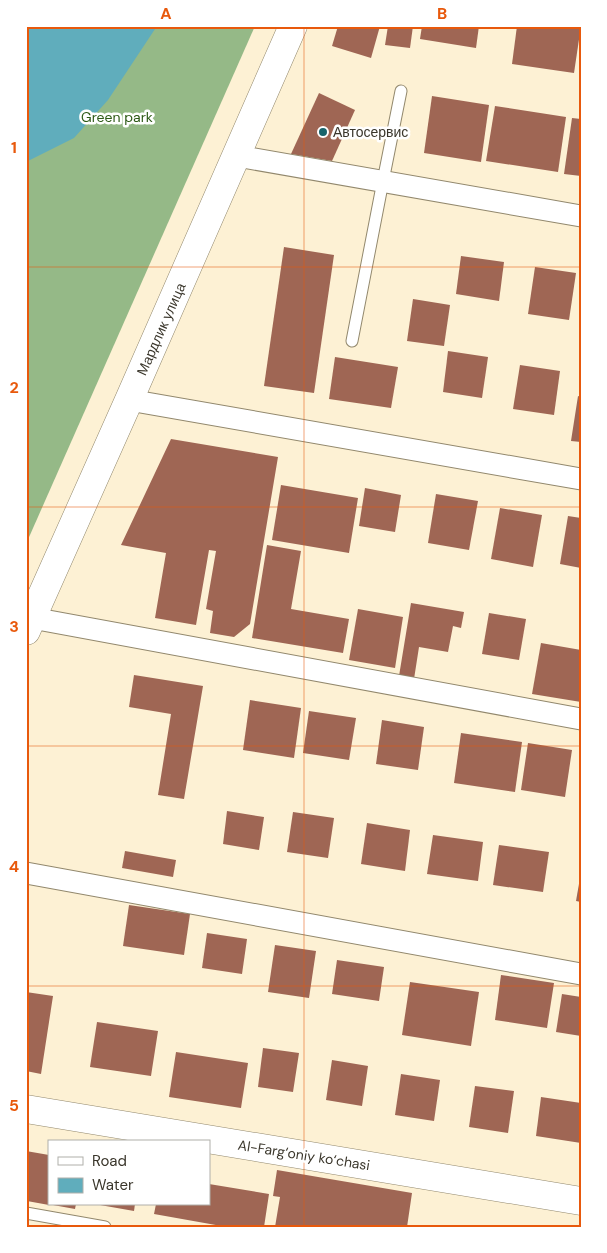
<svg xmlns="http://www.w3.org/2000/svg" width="607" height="1253" viewBox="0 0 607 1253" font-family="'DM Sans',sans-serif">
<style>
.forest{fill:#95b987}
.water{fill:#60adbc}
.building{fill:#9f6654}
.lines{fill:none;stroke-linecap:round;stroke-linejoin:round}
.lane-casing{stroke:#92886d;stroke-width:13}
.street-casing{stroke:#92886d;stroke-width:23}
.secondary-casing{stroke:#92886d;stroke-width:29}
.lane{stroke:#fff;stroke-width:11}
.street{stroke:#fff;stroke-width:21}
.secondary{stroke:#fff;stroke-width:28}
.grid{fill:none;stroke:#e8590c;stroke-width:1;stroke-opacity:0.55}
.poi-dot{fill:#17646c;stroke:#fff;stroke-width:2}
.labels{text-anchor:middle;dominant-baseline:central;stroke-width:5;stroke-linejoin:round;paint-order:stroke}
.park-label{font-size:14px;fill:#2c5915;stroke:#fff}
.poi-label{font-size:14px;fill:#3a362b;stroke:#fff;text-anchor:start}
.street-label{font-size:14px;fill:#3a362b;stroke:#fff}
.neatline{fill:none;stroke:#e8590c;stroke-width:2}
.grid-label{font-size:16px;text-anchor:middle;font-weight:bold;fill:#e8590c}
</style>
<rect width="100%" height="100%" fill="#fdf1d4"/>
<polygon class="forest" points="26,26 255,26 26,544"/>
<polygon class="water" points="26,26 157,26 108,100 74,138 26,162"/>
<g class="building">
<polygon points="338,26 380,26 371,58 332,46"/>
<polygon points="388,26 413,26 410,48 385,45"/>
<polygon points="422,26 479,26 476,48 420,39"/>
<polygon points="517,26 581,26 574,73 512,64"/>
<polygon points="319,93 355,110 332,161 291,154"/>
<polygon points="432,96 489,105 481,162 424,153"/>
<polygon points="495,106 566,117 558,172 486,161"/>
<polygon points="572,118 581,119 581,176 564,174"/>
<polygon points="284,247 334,255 314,393 264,386"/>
<polygon points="461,256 504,262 499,301 456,294"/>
<polygon points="535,267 576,273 569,320 528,314"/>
<polygon points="413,299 450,305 444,346 407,341"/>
<polygon points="448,351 488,357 482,398 443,392"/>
<polygon points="335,357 398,367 391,408 329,399"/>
<polygon points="520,365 560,371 554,415 513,409"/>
<polygon points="578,396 581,397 581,442 571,441"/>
<polygon points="171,439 278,457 250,624 234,637 210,633 213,611 206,609 216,551 209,550 196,625 155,618 166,553 121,545"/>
<polygon points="281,485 358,498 349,553 272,540"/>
<polygon points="365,488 401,495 395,532 359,526"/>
<polygon points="436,494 478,501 469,550 428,543"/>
<polygon points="500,508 542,515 533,567 491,559"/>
<polygon points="568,516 581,518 581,568 560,564"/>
<polygon points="267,545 301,551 291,609 349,619 343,653 252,638"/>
<polygon points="411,603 464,612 461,628 453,626 448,652 419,647 414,679 399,676"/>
<polygon points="358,609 403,617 395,668 349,660"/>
<polygon points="489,613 526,619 519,660 482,654"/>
<polygon points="541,643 581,650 581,702 532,694"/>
<polygon points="134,675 203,686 184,799 158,795 171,714 129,707"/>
<polygon points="250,700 301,708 294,758 243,750"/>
<polygon points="309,711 356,718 349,760 303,753"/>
<polygon points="382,720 424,727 418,770 376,764"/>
<polygon points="461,733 522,742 515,792 454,783"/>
<polygon points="528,743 572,750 565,797 521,790"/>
<polygon points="227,811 264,817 259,850 223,844"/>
<polygon points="293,812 334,818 328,858 287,852"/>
<polygon points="367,823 410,830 405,871 361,864"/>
<polygon points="433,835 483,842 478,881 427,874"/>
<polygon points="499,845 549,852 543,892 493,885"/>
<polygon points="125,851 176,860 173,877 122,868"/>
<polygon points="580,878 581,878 581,902 576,901"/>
<polygon points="129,905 190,914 184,955 123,946"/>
<polygon points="207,933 247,939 242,974 202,968"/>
<polygon points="275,945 316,951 309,998 268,992"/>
<polygon points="337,960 384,967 379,1001 332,994"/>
<polygon points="501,975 554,983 547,1028 495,1020"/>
<polygon points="410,982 479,992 471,1046 402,1035"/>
<polygon points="26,992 53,996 41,1074 26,1071"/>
<polygon points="562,994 581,997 581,1036 556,1032"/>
<polygon points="97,1022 158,1031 151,1076 90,1067"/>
<polygon points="263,1048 299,1053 293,1092 258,1087"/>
<polygon points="176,1052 248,1063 241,1108 169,1097"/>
<polygon points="332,1060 368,1066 362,1106 326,1100"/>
<polygon points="401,1074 440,1080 434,1121 395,1115"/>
<polygon points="475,1086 514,1091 508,1133 469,1127"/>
<polygon points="541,1097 581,1103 581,1143 536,1136"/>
<polygon points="26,1151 49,1155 49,1205 27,1201 28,1193 26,1192"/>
<polygon points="277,1170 412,1193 407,1227 275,1227 280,1197 273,1196"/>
<polygon points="209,1184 269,1194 264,1227 227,1227 154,1214 156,1204 209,1204"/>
<polygon points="53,1204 76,1204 75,1209 53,1205"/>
<polygon points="100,1204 135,1204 134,1211 100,1205"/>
</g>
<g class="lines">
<g class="lane-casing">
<g id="lane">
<polyline points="352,341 383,181 401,91"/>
<polyline points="26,1213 105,1227"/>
</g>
</g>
<g class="street-casing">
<g id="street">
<polyline points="237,156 581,216"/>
<polyline points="129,400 581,479"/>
<polyline points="32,618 581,719"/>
<polyline points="26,873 581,974"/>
</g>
</g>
<g class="secondary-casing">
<g id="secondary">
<polyline points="26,631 129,400 293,26"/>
<polyline points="26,1109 581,1201"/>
</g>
</g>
<use href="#lane" class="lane"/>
<use href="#street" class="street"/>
<use href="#secondary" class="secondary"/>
</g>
<path class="grid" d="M304 26V1227M26 267H581M26 507H581M26 746H581M26 986H581"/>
<circle class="poi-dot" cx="323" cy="132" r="5"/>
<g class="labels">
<g class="park-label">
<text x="117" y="117">Green park</text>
</g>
<g class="poi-label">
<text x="333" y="132">Автосервис</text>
</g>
<g class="street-label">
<text transform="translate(161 329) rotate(-66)">Мардлик улица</text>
<text transform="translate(304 1155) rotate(9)">Al-Farg‘oniy ko‘chasi</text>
</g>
</g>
<rect width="607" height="1253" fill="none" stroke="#ffffff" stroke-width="55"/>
<rect x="48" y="1140" width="162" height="65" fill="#ffffff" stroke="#b0afaa"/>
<rect x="58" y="1157" width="25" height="8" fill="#ffffff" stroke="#b0afaa"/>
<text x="92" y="1166" font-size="15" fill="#3a362b">Road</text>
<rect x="58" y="1178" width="25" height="15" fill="#60adbc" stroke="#b0afaa"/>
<text x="92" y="1190" font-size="15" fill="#3a362b">Water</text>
<rect x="28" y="28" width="552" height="1198" class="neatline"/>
<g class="grid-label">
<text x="166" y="19">A</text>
<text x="442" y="19">B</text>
<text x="14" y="153">1</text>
<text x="14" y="393">2</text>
<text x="14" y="632">3</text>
<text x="14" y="872">4</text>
<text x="14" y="1111">5</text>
</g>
</svg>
